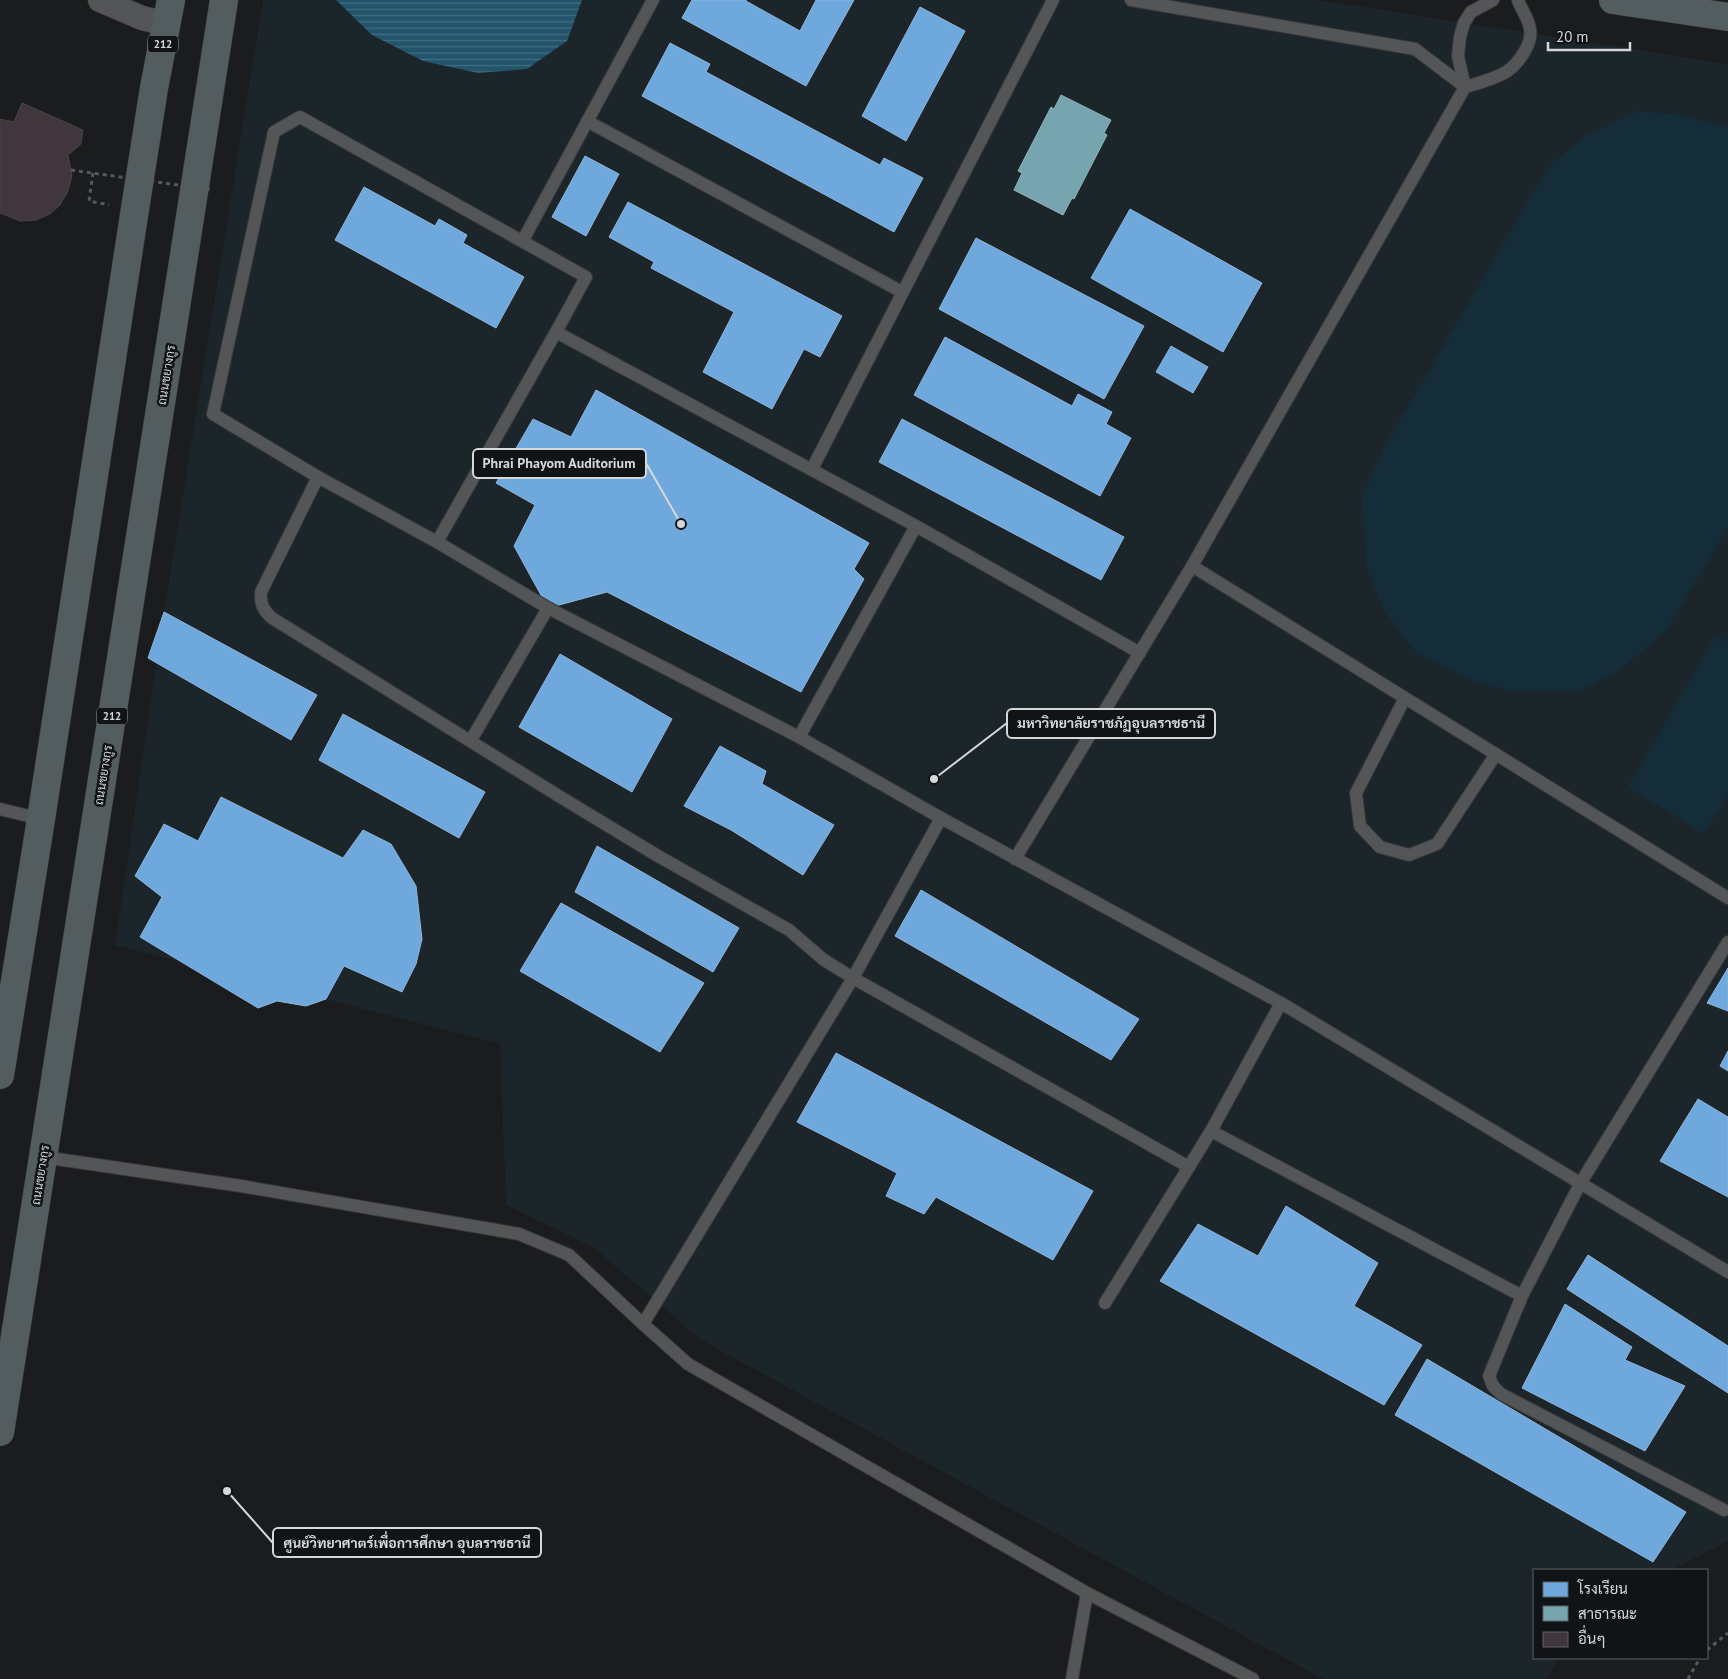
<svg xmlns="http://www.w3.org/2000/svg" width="1728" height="1679" viewBox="0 0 1728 1679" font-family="'PT Sans',Sarabun,sans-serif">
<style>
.built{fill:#1c252a}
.grass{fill:#152d39}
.water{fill:url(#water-rules)}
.schools{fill:#6fa8dc;stroke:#8eb6db}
.public{fill:#76a5af;stroke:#92b4bc}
.building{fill:#42363d;stroke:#444546}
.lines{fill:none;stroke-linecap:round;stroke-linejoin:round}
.lane-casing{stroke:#37383a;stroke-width:14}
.street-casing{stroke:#37383a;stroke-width:25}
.primary-casing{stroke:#37383a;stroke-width:29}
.path{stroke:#57595a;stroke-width:3;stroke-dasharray:4 4;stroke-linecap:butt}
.lane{stroke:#545556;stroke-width:12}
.street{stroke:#545556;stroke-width:24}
.primary{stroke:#535d60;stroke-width:28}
.path-bridge{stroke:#57595a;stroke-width:3;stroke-dasharray:4 4;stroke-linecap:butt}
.labels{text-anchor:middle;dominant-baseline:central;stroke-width:5;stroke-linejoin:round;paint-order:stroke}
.shield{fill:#101416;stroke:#9a9d9e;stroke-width:1}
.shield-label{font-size:11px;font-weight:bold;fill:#d5d8d9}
.street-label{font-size:12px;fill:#d5d8d9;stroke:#101416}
.leader{fill:none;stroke:#d5d8d9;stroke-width:2}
.callout-dot{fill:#d5d8d9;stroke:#101416;stroke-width:2}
.callout{fill:#101416;stroke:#d5d8d9;stroke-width:2}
.callout-label{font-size:14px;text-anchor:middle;font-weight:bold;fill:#d5d8d9}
</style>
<defs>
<pattern id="water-rules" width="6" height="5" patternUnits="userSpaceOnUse" patternTransform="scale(1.25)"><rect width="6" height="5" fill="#22556b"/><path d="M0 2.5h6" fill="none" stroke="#416d80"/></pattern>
</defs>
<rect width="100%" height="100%" fill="#1a1c1e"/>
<polygon class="built" points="263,0 1319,0 1728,64 1728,1541 1672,1570 1534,1570 1534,1658 1559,1658 1547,1679 1323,1679 701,1340 593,1247 506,1205 500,1044 115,945 164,612"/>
<g class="grass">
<polygon points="1636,111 1675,114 1728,127 1728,528 1667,630 1621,669 1580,691 1513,692 1470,680 1416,653 1384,611 1366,566 1362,495 1386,444 1548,167 1585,136"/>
<polygon points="1716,635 1728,641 1728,794 1704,834 1628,787"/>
</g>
<polygon class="water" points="336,0 582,0 567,41 527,69 478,73 423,61 372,35"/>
<g class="schools">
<polygon points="692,0 746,0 746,1 800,31 816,0 854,0 806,86 682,18"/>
<polygon points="920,7 965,31 906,141 862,116"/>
<polygon points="670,43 710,64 706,72 880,165 884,158 923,178 894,232 642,96"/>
<polygon points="585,156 619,174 586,236 552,217"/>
<polygon points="364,187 435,226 439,219 467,235 463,243 524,277 496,328 335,240"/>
<polygon points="628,202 842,316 820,357 804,349 772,409 703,372 734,312 651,268 654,262 609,237"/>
<polygon points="1130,209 1262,283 1223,352 1091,278"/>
<polygon points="976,238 1144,326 1104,399 939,309"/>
<polygon points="945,337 1072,406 1078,394 1112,412 1106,424 1131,438 1100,496 914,395"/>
<polygon points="1171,346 1208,367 1193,393 1156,372"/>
<polygon points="596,390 869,543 854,569 864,579 801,692 607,592 548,608 514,546 535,505 496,483 533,419 571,437"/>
<polygon points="902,419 1124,537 1101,580 879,462"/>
<polygon points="164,612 317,695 291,740 148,658"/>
<polygon points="560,654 672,719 632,792 519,727"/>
<polygon points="343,714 485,792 459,838 319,760"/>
<polygon points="720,746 766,771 762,784 834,825 803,875 731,830 684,806"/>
<polygon points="221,797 343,858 363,830 391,844 416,886 422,939 416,964 402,992 344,966 326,999 306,1006 277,1001 258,1008 140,937 162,897 135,876 164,824 198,841"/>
<polygon points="597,846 739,928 713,972 575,892"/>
<polygon points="921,890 1139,1019 1111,1060 895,936"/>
<polygon points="561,903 704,983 660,1052 520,971"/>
<polygon points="1728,968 1728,1011 1707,1003"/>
<polygon points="1728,1051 1728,1071 1720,1066"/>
<polygon points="836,1053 1093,1191 1053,1260 936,1197 924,1214 886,1196 897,1173 797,1122"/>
<polygon points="1698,1099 1728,1117 1728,1197 1660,1161"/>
<polygon points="1286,1206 1378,1263 1354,1306 1422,1345 1384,1405 1160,1281 1198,1224 1258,1256"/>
<polygon points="1588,1255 1728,1346 1728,1393 1567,1289"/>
<polygon points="1565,1304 1632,1347 1625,1360 1685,1386 1645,1451 1522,1388"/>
<polygon points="1427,1359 1686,1512 1653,1562 1395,1415"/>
</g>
<polygon class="public" points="1061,95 1111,120 1104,133 1107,135 1074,199 1072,198 1063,215 1014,190 1022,173 1018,171 1051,107 1054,109"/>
<polygon class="building" points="22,103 83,130 81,144 68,155 72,176 68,191 60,205 50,214 36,220 20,221 0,213 0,119 14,122"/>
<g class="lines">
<g class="lane-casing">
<g id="lane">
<polyline points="1131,0 1415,49 1465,87"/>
<path d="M1465 87C1479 83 1494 79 1506 72 1518 64 1533 44 1530 29 1529 19 1521 9 1518 0"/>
<polyline points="587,121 902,292"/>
<polyline points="523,240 653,0"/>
<polyline points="812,469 1053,0"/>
<path d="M318 477 261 592C260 604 263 610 272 618L562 798 658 856 789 930 824 960 853 978 1189 1167"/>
<polyline points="437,542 556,332"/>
<polyline points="1192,566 1728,898"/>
<polyline points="1140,653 916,526 556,332 586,277 300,117 274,132 213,414 318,477 437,542 548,608 799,737 941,818 1281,1003 1728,1272"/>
<polyline points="1405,698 1356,793 1360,826 1380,847 1409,855 1437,844 1496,754"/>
<polyline points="799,737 916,526"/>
<polyline points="471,740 548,608"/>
<polyline points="0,809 41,819"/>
<polyline points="1015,859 1192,566 1465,87 1458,56 1460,37 1464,23 1471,12 1493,0"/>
<polyline points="1211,1131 1522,1296 1580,1184 1728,942"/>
<polyline points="43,1157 241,1186 519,1234 569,1255 643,1324 688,1364 1087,1593 1253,1679"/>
<polyline points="1522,1296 1489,1376 1493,1386 1501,1394 1724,1510"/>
<polyline points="1105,1303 1211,1131 1281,1003"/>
<polyline points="643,1324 853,978 941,818"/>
<polyline points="1072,1679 1087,1593"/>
</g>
</g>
<g class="street-casing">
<polyline id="street" points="100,0 142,18 167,24"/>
</g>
<g class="primary-casing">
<g id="primary">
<polyline points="1613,0 1728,17"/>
<polyline points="0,1075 41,819 135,209 154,88 171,0"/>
<polyline points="0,1432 224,0"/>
</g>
</g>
<g class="path">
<polyline points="93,173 89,201 109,205"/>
<polyline points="1707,1650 1728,1633"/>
<polyline points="1688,1679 1700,1658"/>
</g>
<use href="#lane" class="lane"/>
<use href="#street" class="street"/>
<use href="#primary" class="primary"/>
<polyline class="path-bridge" points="71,170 213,190"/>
</g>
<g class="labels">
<g class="shield">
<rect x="148" y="35.5" width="30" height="17" rx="4"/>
<rect x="97" y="707.5" width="30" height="17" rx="4"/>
</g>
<g class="shield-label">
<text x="163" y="44">212</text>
<text x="112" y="716">212</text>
</g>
<g class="street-label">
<text transform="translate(166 375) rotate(-81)">ถนนชยางกูร</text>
<text transform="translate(103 775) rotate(-81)">ถนนชยางกูร</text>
<text transform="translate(40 1175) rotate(-81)">ถนนชยางกูร</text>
</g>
</g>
<path class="leader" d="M681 524L646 463M934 779L1007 723M227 1491L273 1543"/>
<g class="callout-dot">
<circle cx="681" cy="524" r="5"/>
<circle cx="934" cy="779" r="5"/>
<circle cx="227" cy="1491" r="5"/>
</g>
<g class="callout">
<rect x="473" y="449" width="173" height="29" rx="5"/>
<rect x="1007" y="709" width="208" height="29" rx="5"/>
<rect x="273" y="1528" width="268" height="29" rx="5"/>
</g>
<g class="callout-label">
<text x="559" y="468">Phrai Phayom Auditorium</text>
<text x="1111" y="728">มหาวิทยาลัยราชภัฏอุบลราชธานี</text>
<text x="407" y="1548">ศูนย์วิทยาศาตร์เพื่อการศึกษา อุบลราชธานี</text>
</g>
<rect x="1533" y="1569" width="175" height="90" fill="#101416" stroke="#5f6264"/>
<rect x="1543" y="1582" width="25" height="15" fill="#6fa8dc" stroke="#5f6264"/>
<text x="1578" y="1594" font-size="15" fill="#d5d8d9">โรงเรียน</text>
<rect x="1543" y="1606" width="25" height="15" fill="#76a5af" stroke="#5f6264"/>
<text x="1578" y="1619" font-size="15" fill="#d5d8d9">สาธารณะ</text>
<rect x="1543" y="1632" width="25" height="15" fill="#42363d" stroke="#5f6264"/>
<text x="1578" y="1644" font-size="15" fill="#d5d8d9">อื่นๆ</text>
<path d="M1548 42v8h82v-8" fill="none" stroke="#d5d8d9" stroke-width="2.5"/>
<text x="1556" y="42" font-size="15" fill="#d5d8d9" stroke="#101416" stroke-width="4" paint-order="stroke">20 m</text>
</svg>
